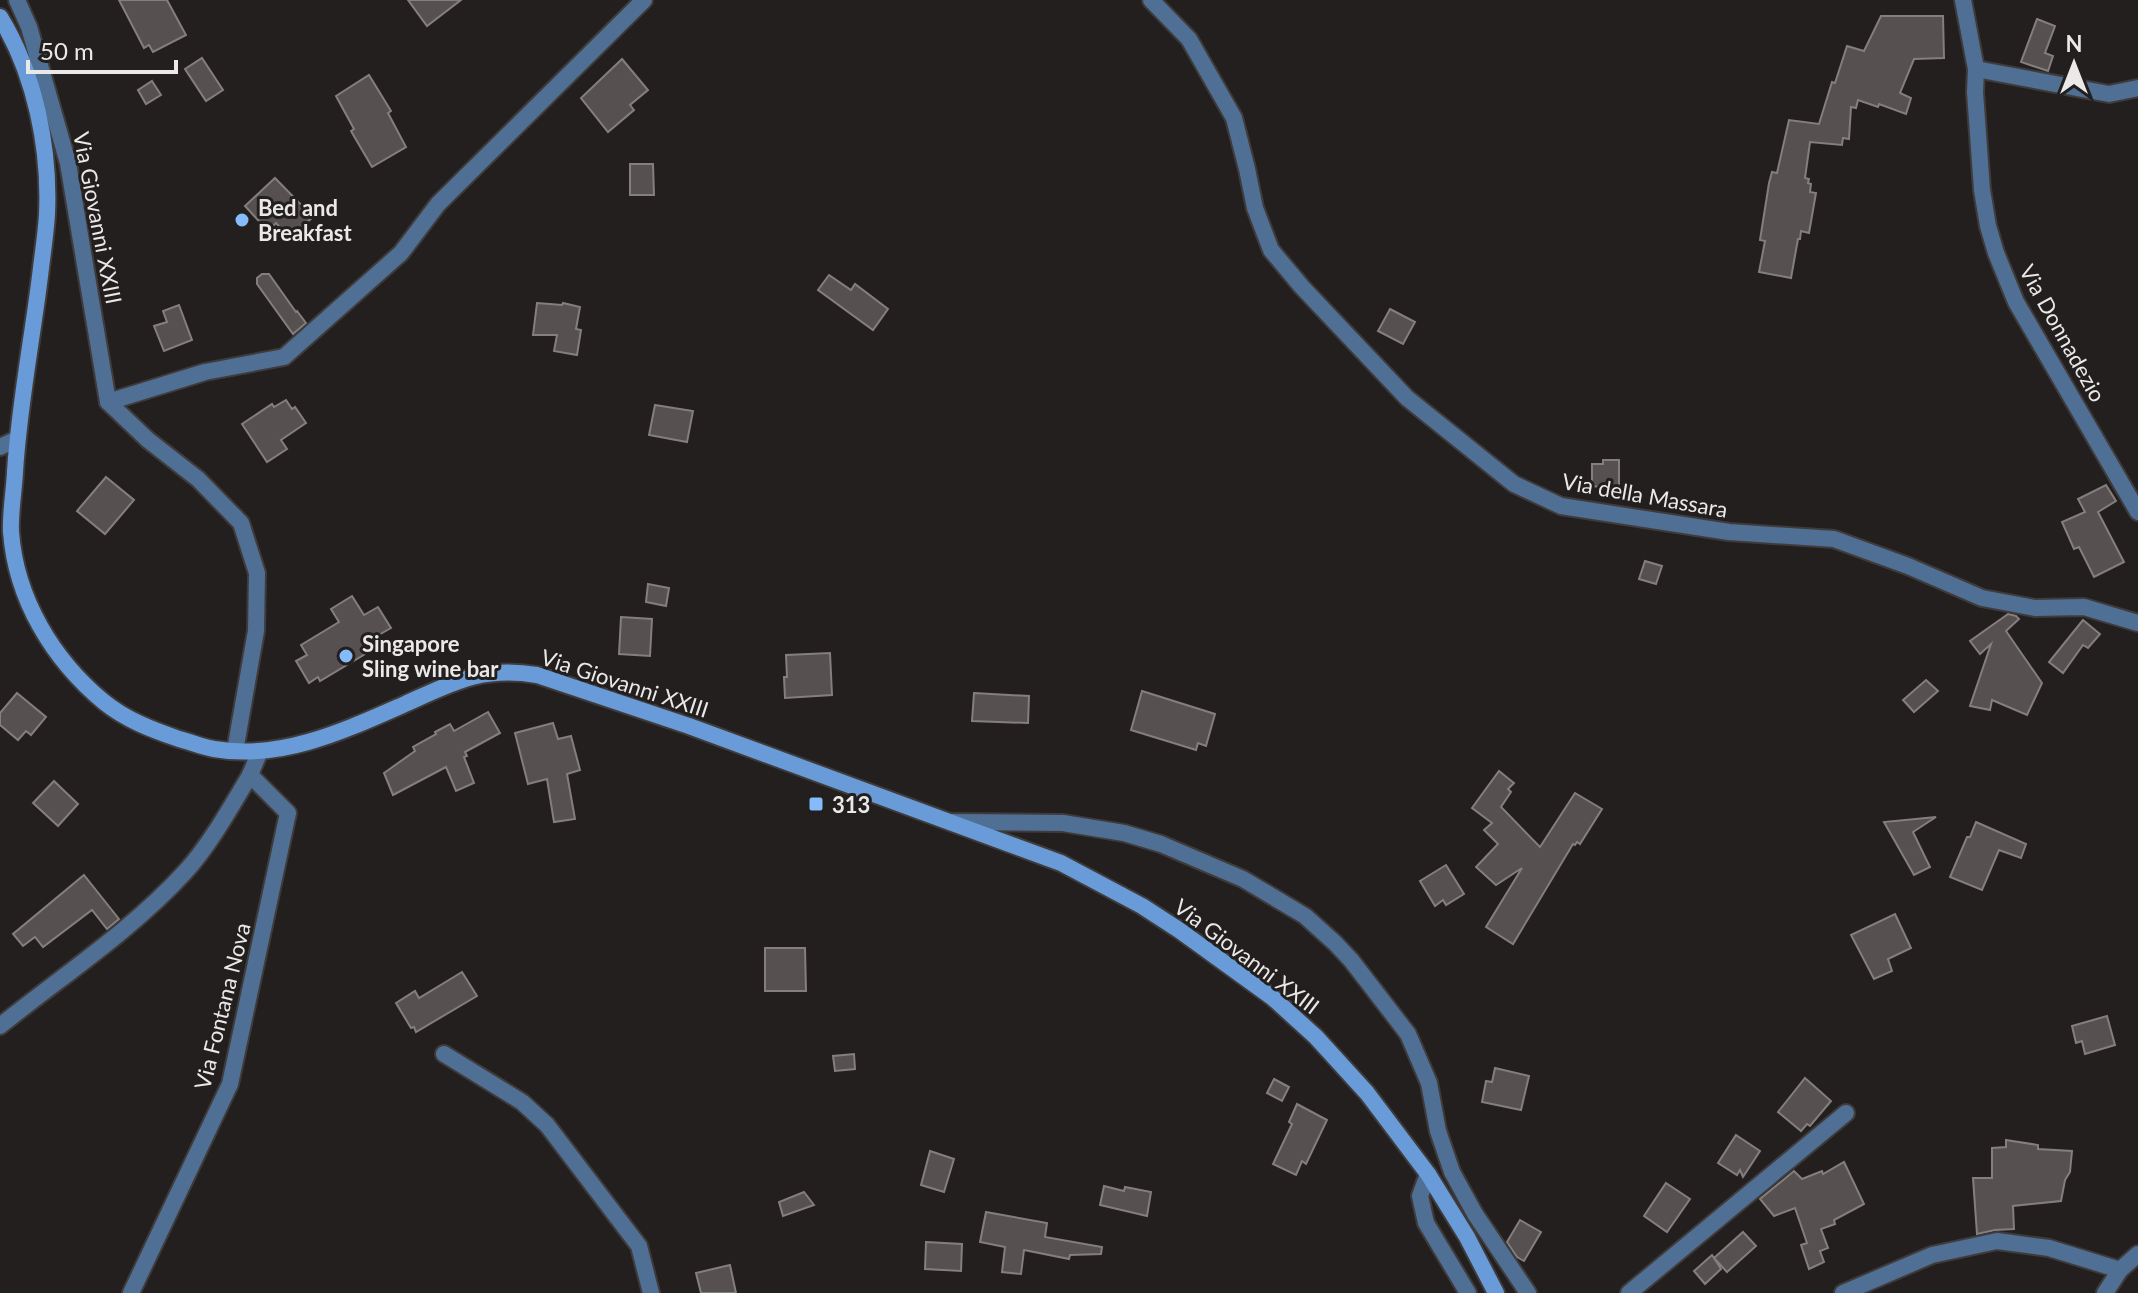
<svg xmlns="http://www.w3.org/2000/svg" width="2138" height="1293" viewBox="0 0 2138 1293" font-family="Lato,sans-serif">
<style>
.building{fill:#565150;stroke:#847e7e;stroke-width:2}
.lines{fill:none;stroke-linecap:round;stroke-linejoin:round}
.minor-casing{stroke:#3f3b3b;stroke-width:20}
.secondary-casing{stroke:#3f3b3b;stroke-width:20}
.minor{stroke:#4f6f94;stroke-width:16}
.secondary{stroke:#689bd8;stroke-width:16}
.poi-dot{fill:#85bbfb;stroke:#231f1f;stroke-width:3}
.labels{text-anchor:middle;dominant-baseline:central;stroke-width:6;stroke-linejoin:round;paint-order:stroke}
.poi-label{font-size:22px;font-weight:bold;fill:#ebe8e8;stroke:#231f1f;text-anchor:start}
.street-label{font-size:22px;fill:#ebe8e8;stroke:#231f1f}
</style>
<rect width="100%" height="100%" fill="#231f1f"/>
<g class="building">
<polygon points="119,0 167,0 186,35 153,52 149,45 144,48"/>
<polygon points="408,0 461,0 427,26"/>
<polygon points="1881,16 1943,16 1944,58 1914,59 1900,93 1911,98 1906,114 1879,104 1878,107 1858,100 1856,108 1851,107 1849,139 1843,138 1842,145 1810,142 1805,178 1809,179 1808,183 1811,184 1810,192 1816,193 1809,233 1801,231 1800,239 1798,239 1791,278 1759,272 1765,241 1760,240 1769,183 1772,172 1777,173 1789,120 1819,124 1832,82 1835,83 1847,46 1864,51"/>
<polygon points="2037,19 2055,26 2045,53 2053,56 2048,71 2021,62"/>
<polygon points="202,58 223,90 206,101 185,69"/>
<polygon points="622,59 648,90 630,105 634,110 608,132 581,98"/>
<polygon points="369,75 391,111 388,113 406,147 372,167 351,131 354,129 336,96"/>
<polygon points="152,81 161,95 146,104 138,90"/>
<polygon points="630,164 653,164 654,195 630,195"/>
<polygon points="275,178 313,217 304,225 307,228 292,241 276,223 268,231 245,206"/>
<polygon points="262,274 269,274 296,312 297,311 306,323 293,334 257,284 257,278"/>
<polygon points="829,275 851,290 855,284 888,309 873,330 818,290"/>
<polygon points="537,303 562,305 563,303 580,307 576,329 581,330 577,355 554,351 557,335 533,335"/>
<polygon points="179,305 192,340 164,351 154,326 167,322 163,311"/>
<polygon points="1390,309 1415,322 1403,344 1378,331"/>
<polygon points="286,400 292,409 295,407 306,423 281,440 287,449 267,462 242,424 272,404 274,407"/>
<polygon points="655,405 693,411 687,442 649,435"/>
<polygon points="1603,460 1619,460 1619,489 1592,486 1592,464 1603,464"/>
<polygon points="106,477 134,500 105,534 77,511"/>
<polygon points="2106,485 2116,501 2098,512 2124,562 2094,577 2079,547 2074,549 2062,522 2085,512 2078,499"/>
<polygon points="1645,561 1662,566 1656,584 1639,579"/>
<polygon points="648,584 669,588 666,606 646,602"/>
<polygon points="352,596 364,615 378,607 391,628 377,636 382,644 320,681 318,677 309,683 296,661 307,655 301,645 339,622 331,609"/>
<polygon points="2008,614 2016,616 2019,619 2006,631 2042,683 2027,715 1992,700 1990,710 1970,706 1991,644 1980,654 1970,641"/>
<polygon points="621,617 652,619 650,656 619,654"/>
<polygon points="2083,620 2100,634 2088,648 2083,645 2063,673 2049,662"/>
<polygon points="830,653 832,695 785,698 784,677 787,677 786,655"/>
<polygon points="1926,680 1938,691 1914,712 1903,700"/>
<polygon points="1142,691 1215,714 1206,746 1198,743 1196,750 1131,730"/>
<polygon points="17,693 46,717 31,735 26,731 18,740 0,725 0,713"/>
<polygon points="974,693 1029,696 1028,723 972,721"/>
<polygon points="488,712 500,733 465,752 467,756 464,757 474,783 456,791 446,767 393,795 384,773 415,751 413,747 436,734 435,732 450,724 454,731"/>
<polygon points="553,723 558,739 571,736 580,770 567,774 575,819 554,822 547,779 528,784 515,733"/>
<polygon points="1499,771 1514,783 1508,789 1511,792 1501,807 1540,847 1575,793 1602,809 1580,844 1577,842 1575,845 1573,844 1513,944 1486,927 1522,868 1496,885 1476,867 1498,844 1484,830 1492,823 1472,808"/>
<polygon points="54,781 78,804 58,826 33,803"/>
<polygon points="1936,817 1913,832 1930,867 1914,875 1884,822"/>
<polygon points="1976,822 2026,844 2021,858 1999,850 1982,890 1950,877 1967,837 1970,837"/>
<polygon points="1446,865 1464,894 1446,905 1443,900 1435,906 1420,881"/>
<polygon points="84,875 119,919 107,929 92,910 43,947 35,937 23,946 13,934"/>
<polygon points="1895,914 1911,948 1888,959 1892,971 1874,979 1851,935"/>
<polygon points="765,948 805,948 806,991 765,991"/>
<polygon points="462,972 477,996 416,1032 414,1027 411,1028 396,1003 415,991 419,998"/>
<polygon points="2107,1016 2115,1045 2085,1054 2082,1041 2076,1043 2072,1026"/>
<polygon points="854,1054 855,1069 835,1071 833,1056"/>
<polygon points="1495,1068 1529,1076 1521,1110 1482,1102 1486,1081 1492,1082"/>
<polygon points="1805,1078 1831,1101 1810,1126 1807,1124 1801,1131 1778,1112"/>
<polygon points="1274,1079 1289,1087 1282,1101 1267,1093"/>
<polygon points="1297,1104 1327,1120 1306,1164 1302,1161 1296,1175 1273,1164 1292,1124 1289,1122"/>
<polygon points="1736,1135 1760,1151 1743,1177 1740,1170 1737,1175 1718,1163"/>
<polygon points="2006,1140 2038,1145 2038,1149 2072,1151 2070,1172 2065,1180 2061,1201 2013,1206 2014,1229 1995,1230 1977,1234 1973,1178 1992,1178 1992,1148 2006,1147"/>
<polygon points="930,1151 954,1159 944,1192 921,1185"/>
<polygon points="1844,1162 1864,1204 1834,1220 1835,1224 1821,1229 1828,1248 1820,1251 1824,1262 1809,1269 1801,1245 1807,1243 1795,1208 1774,1216 1760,1199 1794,1171 1802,1179 1822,1171 1823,1174"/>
<polygon points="1666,1183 1690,1199 1667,1232 1644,1216"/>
<polygon points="1104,1186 1124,1191 1125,1187 1151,1192 1147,1216 1100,1205"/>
<polygon points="804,1192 814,1205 783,1216 779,1202"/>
<polygon points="986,1212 1047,1223 1045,1237 1102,1247 1101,1254 1070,1255 1069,1259 1024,1250 1021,1274 1002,1272 1005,1247 980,1242"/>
<polygon points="1520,1220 1541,1232 1524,1261 1517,1257 1507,1242"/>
<polygon points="1743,1232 1756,1246 1727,1272 1714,1258 1721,1269 1705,1284 1694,1271 1712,1255 1714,1258"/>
<polygon points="926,1242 962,1244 961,1271 925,1269"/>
<polygon points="730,1265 736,1293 701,1293 696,1273"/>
</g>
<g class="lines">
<g class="minor-casing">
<g id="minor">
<polyline points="17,0 29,27 68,163 108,402 148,440 198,479 241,523 257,573 256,631 235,751"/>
<polyline points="1151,0 1189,39 1234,118 1247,169 1255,208 1271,250 1302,287 1407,398 1514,484 1561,506 1729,532 1834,539 1908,566 1982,598 2035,608 2084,607 2138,623"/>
<polyline points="1963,0 1976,69 1975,92 1982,190 1988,226 1996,253 2016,302 2138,512"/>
<polyline points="1976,69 2109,94 2138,88"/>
<polyline points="108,402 205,372 284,357 401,253 438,204 644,0"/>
<polyline points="0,447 17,439"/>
<polyline points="952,822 1063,823 1124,833 1161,844 1243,879 1305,916 1335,943 1351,960 1408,1034 1429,1083 1438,1131 1452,1172 1475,1214 1528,1293"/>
<path d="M0 1026C62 976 131 931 185 872 209 846 231 807 250 775"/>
<polyline points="444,1054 522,1102 547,1125 639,1246 651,1293"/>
<polyline points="1428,1174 1420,1196 1426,1223 1468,1293"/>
<polyline points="131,1293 230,1084 288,813 250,775 260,751"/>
<polyline points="1629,1293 1846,1113"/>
<polyline points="1843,1293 1932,1255 1997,1241 2049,1248 2120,1270"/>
<polyline points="2105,1293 2120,1270 2138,1254"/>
</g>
</g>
<g class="secondary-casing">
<path id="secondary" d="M0 17C35 74 50 148 47 214 46 232 43 251 41 268 33 336 19 404 15 472 14 492 10 513 11 532 16 599 53 660 104 702 126 720 153 730 179 739 191 742 202 747 214 749 280 761 346 730 405 704 454 682 482 666 537 675L689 726 1061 863 1142 906 1179 930 1273 998 1316 1037 1367 1093 1428 1174 1467 1237 1496 1293"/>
</g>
<use href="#minor" class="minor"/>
<use href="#secondary" class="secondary"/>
</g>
<g class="poi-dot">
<circle cx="242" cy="220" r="8"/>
<circle cx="346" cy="656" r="8"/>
<rect x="808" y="796" width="16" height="16" rx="4"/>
</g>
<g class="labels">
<g class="poi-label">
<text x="258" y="207">Bed and<tspan x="258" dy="25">Breakfast</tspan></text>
<text x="362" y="643">Singapore<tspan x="362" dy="25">Sling wine bar</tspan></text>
<text x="832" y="804">313</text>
</g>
<g class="street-label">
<text transform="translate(98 218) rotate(79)">Via Giovanni XXIII</text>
<text transform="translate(2063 333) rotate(61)">Via Donnadezio</text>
<text transform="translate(1645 495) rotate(10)">Via della Massara</text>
<text transform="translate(625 683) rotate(18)">Via Giovanni XXIII</text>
<text transform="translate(1247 956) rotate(37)">Via Giovanni XXIII</text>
<text transform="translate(222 1006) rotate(-76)">Via Fontana Nova</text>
</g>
</g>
<g transform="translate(2074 64)" stroke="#231f1f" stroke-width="6" paint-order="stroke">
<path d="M0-6L14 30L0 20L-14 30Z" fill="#ebe8e8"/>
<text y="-12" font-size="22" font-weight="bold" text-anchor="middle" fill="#ebe8e8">N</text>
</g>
<path d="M28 60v12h148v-12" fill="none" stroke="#ebe8e8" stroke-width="4"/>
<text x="40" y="60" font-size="24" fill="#ebe8e8" stroke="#231f1f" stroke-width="6" paint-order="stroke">50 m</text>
</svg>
